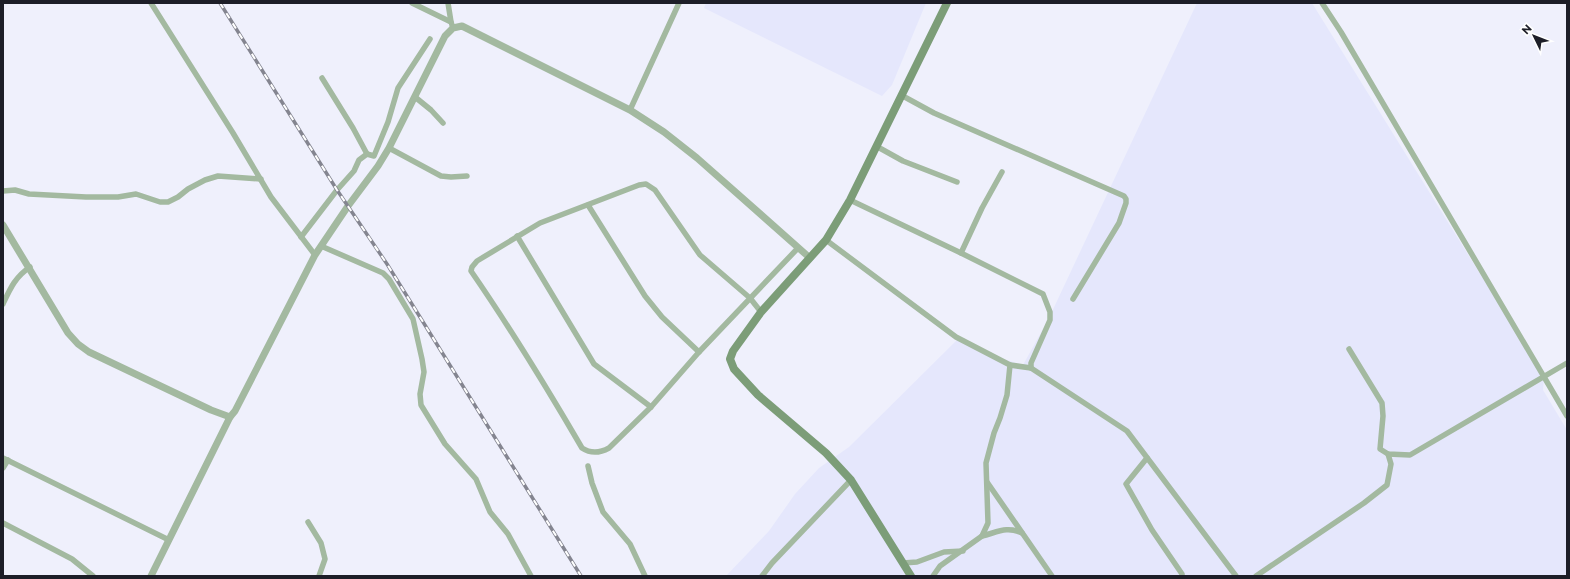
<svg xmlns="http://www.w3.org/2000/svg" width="1570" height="579" viewBox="0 0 1570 579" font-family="Montserrat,sans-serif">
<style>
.built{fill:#e5e7fc}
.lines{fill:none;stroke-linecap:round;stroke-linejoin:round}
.minor{stroke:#a3b9a0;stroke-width:5.5}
.tertiary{stroke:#a3b9a0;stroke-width:7}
.secondary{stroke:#7c9d78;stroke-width:8}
.rail-casing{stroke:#848590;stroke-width:3.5}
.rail{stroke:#fff;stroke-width:2;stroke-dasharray:6;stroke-linecap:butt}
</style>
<rect width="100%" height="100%" fill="#eff0fc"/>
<g class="built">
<polygon points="706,3 926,3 892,85 882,96 704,8"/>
<polygon points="1197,3 1312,3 1544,377 1543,390 1567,430 1567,576 726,576 769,531 795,494 819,468 849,447 960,337 991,355 1023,365 1049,318"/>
</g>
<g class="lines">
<g class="minor">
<polyline points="151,3 233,133 271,197 315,255"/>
<polyline points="412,3 451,22 453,28"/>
<polyline points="448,3 451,22"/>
<polyline points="1322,3 1341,32 1567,416"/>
<polyline points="322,78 353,128 367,154"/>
<polyline points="901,95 934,113 1124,196 1126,199 1126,203 1119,223 1073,299"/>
<polyline points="415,97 431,110 443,123"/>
<polyline points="630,110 679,3"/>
<polyline points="876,146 903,161 957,182"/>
<polyline points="389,148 441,176 451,177 467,176"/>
<polyline points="3,191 15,190 29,194 86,197 118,197 136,194 160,202 168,202 178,197 188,189 205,180 218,176 261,179"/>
<polyline points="850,200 961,253 1043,294 1050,312 1050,320 1031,363 1031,368"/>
<polyline points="588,205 645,296 662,317 699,352"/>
<polyline points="517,236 594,364 651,407"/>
<polyline points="301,237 337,190 354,171 359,160 367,154 374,156 388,122 398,88 430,39"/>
<polyline points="826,240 956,337 1010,365 1007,395 1000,418 994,433 986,463 988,523 982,536 940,566 933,576"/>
<polyline points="321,246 383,273 389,279 413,319 422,359 424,372 420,394 421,405 445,444 476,479 490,512 508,534 531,576"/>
<polyline points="961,253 982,208 1002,172"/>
<path d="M3 304C10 289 15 277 30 267"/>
<path d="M761 312 750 298 700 255 655 190 646 184 639 185 540 223 477 261 472 267 471 271C511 329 547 388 582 448 591 454 600 453 609 448L651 407 699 352 798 248"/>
<polyline points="1349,349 1382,403 1383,416 1380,449 1388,454 1410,455 1567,363"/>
<polyline points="1010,365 1031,368 1127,431 1236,576"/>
<polyline points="3,458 169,540"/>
<polyline points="1147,458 1126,484 1152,530 1182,574"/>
<polyline points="588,466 592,483 603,512 630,544 645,576"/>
<polyline points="3,468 8,460"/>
<polyline points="987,482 1052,576"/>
<polyline points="308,522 321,543 325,559 319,576"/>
<polyline points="3,523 72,559 93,576"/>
<path d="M982 536C998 532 1007 526 1022 533"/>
<polyline points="903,563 917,562 944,552 963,551"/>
<polyline points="762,576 772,563 851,480"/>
<polyline points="1256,576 1364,503 1387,485 1391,464 1388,454"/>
</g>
<g class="tertiary">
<polyline points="3,225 68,333 78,344 89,352 211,410 230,417 235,411 315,255 348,206 378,166 389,148 445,36 453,28 462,26 630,110 664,132 697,158 810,258"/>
<polyline points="151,576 230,417"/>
</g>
<polyline class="secondary" points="911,576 851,480 826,453 758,395 734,369 730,359 733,351 761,312 826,240 850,200 947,3"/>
<g class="rail-casing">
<polyline id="rail" points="220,3 337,190 387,264 581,576"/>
</g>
<use href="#rail" class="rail"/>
</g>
<rect width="1570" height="579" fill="none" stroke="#1d1e28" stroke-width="8"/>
<g transform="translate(1534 36) rotate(313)" stroke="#ffffff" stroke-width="3" paint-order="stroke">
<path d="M0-3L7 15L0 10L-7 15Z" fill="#1d1e28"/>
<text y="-6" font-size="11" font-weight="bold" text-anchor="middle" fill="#1d1e28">N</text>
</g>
</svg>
